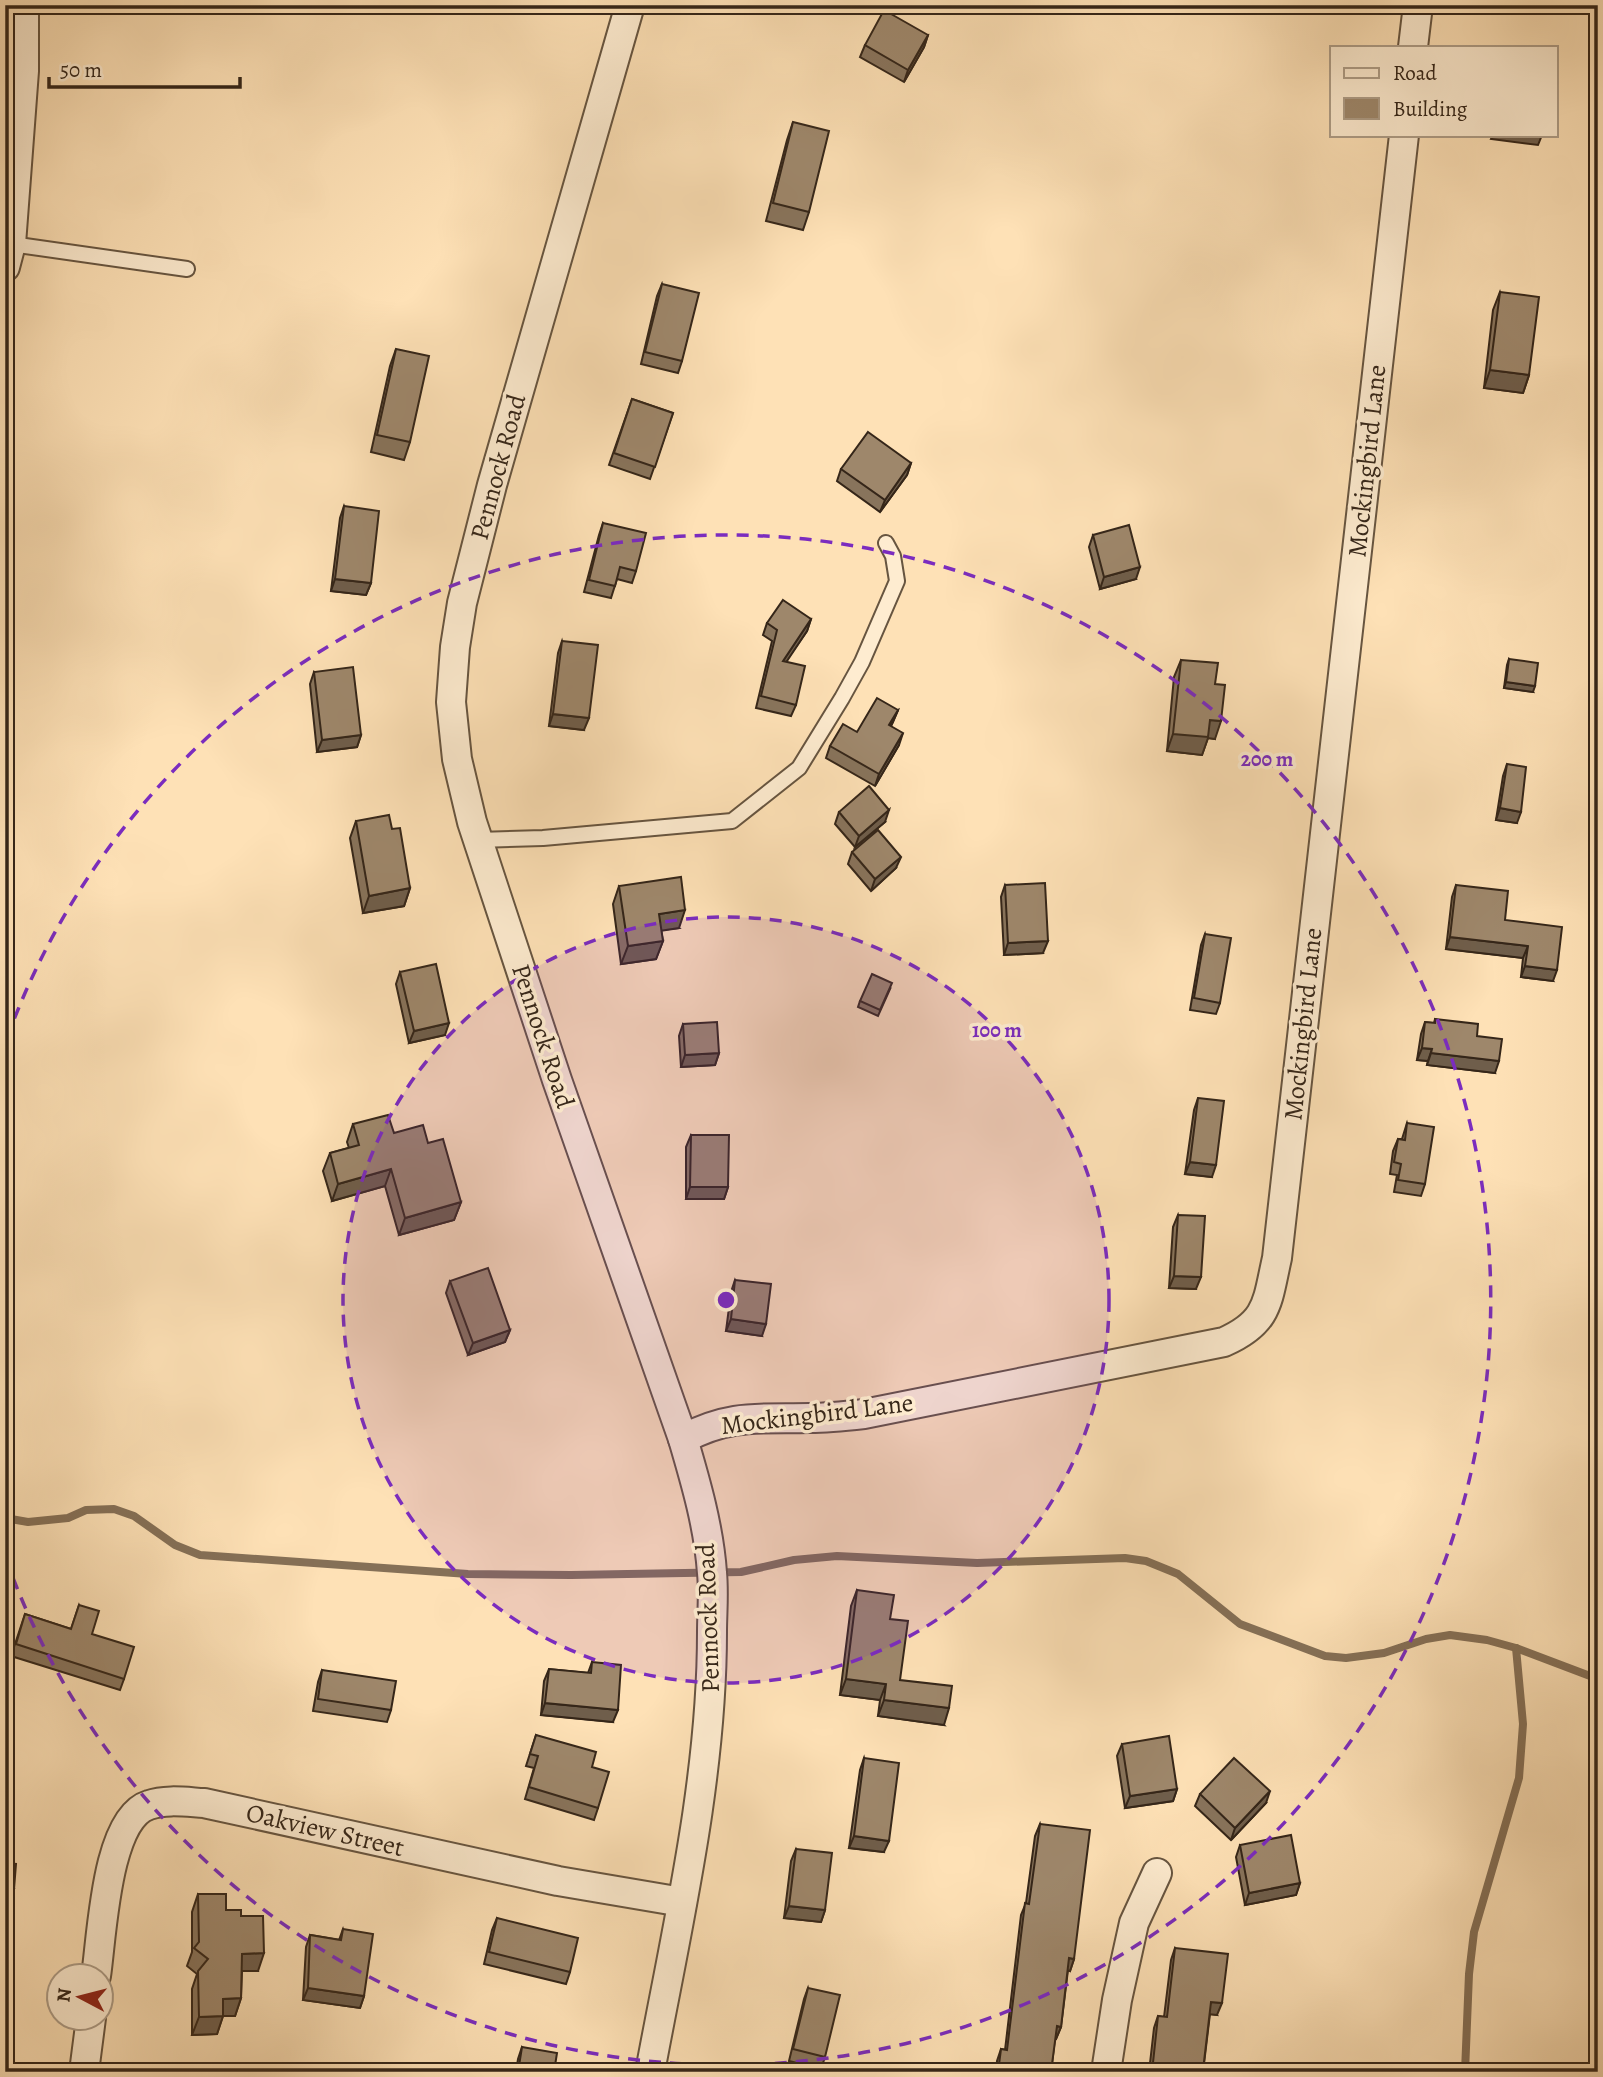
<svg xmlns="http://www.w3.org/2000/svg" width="1603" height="2077" viewBox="0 0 1603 2077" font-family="Alegreya,serif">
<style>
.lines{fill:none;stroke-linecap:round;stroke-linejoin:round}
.stream{stroke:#857057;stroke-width:8}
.service-casing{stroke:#675540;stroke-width:18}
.minor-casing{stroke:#675540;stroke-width:32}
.service{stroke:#feecd0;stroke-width:14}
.minor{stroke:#feecd0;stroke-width:28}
.wall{fill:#88745c;stroke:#352619;stroke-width:2}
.shaded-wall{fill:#6f5e4b;stroke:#352619;stroke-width:2}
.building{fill:#9e876b;stroke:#352619;stroke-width:2}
.ring{fill:none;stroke:#7b2cbf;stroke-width:3.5;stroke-dasharray:12 9}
.labels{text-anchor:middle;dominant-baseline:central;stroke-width:7;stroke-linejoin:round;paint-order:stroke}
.street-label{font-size:26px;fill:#352619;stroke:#feecd0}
.centre{fill:#7b2cbf;stroke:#feecd0;stroke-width:3.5}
.ring-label{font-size:21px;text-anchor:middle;font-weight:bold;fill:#7b2cbf;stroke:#feecd0;stroke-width:7;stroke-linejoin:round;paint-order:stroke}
</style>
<rect width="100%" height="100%" fill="#fee1b6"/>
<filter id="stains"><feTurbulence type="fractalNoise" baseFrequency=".00286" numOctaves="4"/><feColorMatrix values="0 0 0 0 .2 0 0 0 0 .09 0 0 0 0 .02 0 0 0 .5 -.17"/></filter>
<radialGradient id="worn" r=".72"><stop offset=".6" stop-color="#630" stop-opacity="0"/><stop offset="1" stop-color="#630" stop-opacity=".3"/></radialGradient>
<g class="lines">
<g class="stream">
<polyline points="5,1518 28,1522 68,1518 86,1510 114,1509 134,1516 175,1545 200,1555 468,1574 571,1575 741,1572 794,1560 837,1556 977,1563 1125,1558 1146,1561 1178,1574 1240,1624 1325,1656 1346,1658 1384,1653 1426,1639 1450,1635 1487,1640 1516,1648 1598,1679"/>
<polyline points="1465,2072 1469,1974 1474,1932 1519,1778 1523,1724 1516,1648"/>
</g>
<g class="service-casing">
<g id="service">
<polyline points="11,244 187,269"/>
<polyline points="478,840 543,838 732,821 799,768 842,698 862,662 897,581 893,556 886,543"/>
</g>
</g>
<g class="minor-casing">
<g id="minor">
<path d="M630 5 492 485 462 603 455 647 451 702 457 759 472 822 557 1080 683 1439C696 1483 709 1528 712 1573 714 1593 712 1613 712 1632 712 1781 677 1926 650 2072"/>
<polyline points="1413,47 1418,5"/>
<polyline points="5,267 11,244 24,71 24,5"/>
<path d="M683 1439C730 1414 759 1419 810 1418 828 1418 846 1416 864 1414L1224 1342C1269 1322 1267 1302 1277 1258L1404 135"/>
<path d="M96 1976C102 1936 106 1818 149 1805 166 1799 186 1802 204 1803L558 1881 682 1902"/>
<polyline points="84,2072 91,2018"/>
<polyline points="1106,2072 1117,2000 1134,1923 1157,1873"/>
</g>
</g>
<use href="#service" class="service"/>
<use href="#minor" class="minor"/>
</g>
<g class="wall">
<polygon points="928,35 924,47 904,82 860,57 865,45"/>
<polygon points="793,122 809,212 803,230 766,221 787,140"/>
<polygon points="662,284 682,361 678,373 641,364 657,296"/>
<polygon points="1500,292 1529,375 1523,393 1484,388 1493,310"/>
<polygon points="396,349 410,442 404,460 371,452 390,366"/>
<polygon points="632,399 673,413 650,479 609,465"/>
<polygon points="911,463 907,475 880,512 837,481 841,469"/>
<polygon points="344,506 371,583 366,595 331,591 340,518"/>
<polygon points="603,523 636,571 632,583 617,579 611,598 584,592 599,535"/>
<polygon points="1093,535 1136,579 1100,589 1089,547"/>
<polygon points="811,619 807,631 786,661 796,705 791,716 756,708 772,641 763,635 767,623"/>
<polygon points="562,641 584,730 549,726 558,653"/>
<polygon points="1509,659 1533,692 1504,688 1507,665"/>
<polygon points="1181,660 1215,684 1215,739 1208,738 1202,755 1167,751 1174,677"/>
<polygon points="314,672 361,735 357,747 317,752 310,684"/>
<polygon points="898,710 891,726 899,745 875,786 826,758 830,746"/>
<polygon points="1507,764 1517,823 1496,820 1503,776"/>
<polygon points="839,812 885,822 855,847 835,824"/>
<polygon points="356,821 392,829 410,888 404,906 363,913 350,838"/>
<polygon points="852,852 896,868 871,891 848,864"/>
<polygon points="1005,885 1043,953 1004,955 1001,897"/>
<polygon points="1456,885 1505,920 1553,981 1521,977 1523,958 1446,949 1452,897"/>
<polygon points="619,886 679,928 661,930 663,941 656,959 621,964 613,904"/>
<polygon points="1205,934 1220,1003 1216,1014 1190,1010 1201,945"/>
<polygon points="400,972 445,1035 409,1043 396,984"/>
<polygon points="890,989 878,1016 858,1007 860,1001"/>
<polygon points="1435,1019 1477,1036 1495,1073 1427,1065 1428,1061 1417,1060 1421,1034 1425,1022 1434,1023"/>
<polygon points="683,1024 719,1053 715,1065 681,1067 679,1036"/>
<polygon points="1198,1098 1212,1177 1185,1174 1194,1110"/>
<polygon points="1407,1123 1425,1184 1421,1196 1394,1192 1397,1175 1390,1174 1393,1151 1398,1139 1402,1139"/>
<polygon points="353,1124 394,1133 428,1143 461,1202 454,1220 399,1235 385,1186 332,1201 323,1171 330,1153 349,1148 347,1142"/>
<polygon points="691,1135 728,1187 724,1199 686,1199 686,1147"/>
<polygon points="1178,1215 1196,1289 1169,1288 1173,1227"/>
<polygon points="735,1280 762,1336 726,1331 731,1292"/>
<polygon points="450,1281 510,1330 505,1342 468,1355 446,1293"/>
<polygon points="857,1590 890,1619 900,1680 944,1725 878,1716 880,1700 840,1695 851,1606"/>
<polygon points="79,1605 92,1634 124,1679 120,1690 11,1656 25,1614 71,1629"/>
<polygon points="592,1662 613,1722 541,1715 544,1681 549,1669 588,1673"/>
<polygon points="322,1670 391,1710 387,1722 313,1711 318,1682"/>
<polygon points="536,1735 592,1767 598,1808 594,1820 525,1799 534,1768 526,1766"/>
<polygon points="1122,1744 1177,1789 1173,1801 1125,1808 1117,1756"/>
<polygon points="864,1758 884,1852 849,1848 860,1770"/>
<polygon points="1200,1794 1266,1803 1231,1840 1195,1806"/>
<polygon points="1040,1824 1074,1959 1070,1971 1068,1970 1061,2027 1056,2039 1055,2039 1051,2072 996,2072 997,2061 1001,2049 1005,2050 1021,1915 1026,1903 1035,1836"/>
<polygon points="1240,1845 1300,1883 1296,1895 1245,1905 1236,1857"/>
<polygon points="796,1849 825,1910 821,1922 784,1918 791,1861"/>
<polygon points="198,1894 226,1910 241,1916 258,1971 242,1971 241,1998 235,2016 223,2016 217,2034 192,2035 192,1989 197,1974 187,1966 192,1952 192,1912"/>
<polygon points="497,1918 570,1972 566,1984 484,1964 492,1930"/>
<polygon points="343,1929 364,1996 360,2008 303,2000 306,1947 310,1935 339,1940"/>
<polygon points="1175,1948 1217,2015 1210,2014 1203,2072 1149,2072 1154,2028 1158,2016 1164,2017 1171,1960"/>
<polygon points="808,1988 825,2057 821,2069 789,2061 804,1999"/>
<polygon points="522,2047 554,2072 516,2072 518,2059"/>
</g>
<g class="shaded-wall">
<polygon points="928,35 924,47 904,82 908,70"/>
<polygon points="1493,135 1542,135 1538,145 1491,139"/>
<polygon points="1490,370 1529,375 1523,393 1484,388"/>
<polygon points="911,463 907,475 880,512 885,500"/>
<polygon points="1140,567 1136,579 1100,589 1104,577"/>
<polygon points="335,579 371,583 366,595 331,591"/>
<polygon points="811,619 807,631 779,673 783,661"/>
<polygon points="1506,682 1535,686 1533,692 1504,688"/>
<polygon points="898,710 893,722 885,737 889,725"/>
<polygon points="553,714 589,718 584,730 549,726"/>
<polygon points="1210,720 1221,721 1215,739 1208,738 1202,755 1167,751 1173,734"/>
<polygon points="903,733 899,745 875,786 879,774"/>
<polygon points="361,735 357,747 317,752 322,740"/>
<polygon points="1500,808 1521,812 1517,823 1496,820"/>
<polygon points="889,810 885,822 855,847 859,836"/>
<polygon points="901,857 896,868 871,891 875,879"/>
<polygon points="410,888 404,906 363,913 369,896"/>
<polygon points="685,910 679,928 653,932 659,914"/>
<polygon points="1450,937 1528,946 1523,958 1446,949"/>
<polygon points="663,941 656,959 621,964 628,946"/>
<polygon points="1048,941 1043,953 1004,955 1008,943"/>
<polygon points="1525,966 1557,970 1553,981 1521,977"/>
<polygon points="449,1023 445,1035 409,1043 414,1031"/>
<polygon points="1422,1048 1432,1049 1428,1061 1417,1060"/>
<polygon points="719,1053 715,1065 681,1067 685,1055"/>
<polygon points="1431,1053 1499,1061 1495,1073 1427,1065"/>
<polygon points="1190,1162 1216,1165 1212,1177 1185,1174"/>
<polygon points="391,1169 385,1186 332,1201 338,1184"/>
<polygon points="690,1187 728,1187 724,1199 686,1199"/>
<polygon points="461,1202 454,1220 399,1235 405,1218"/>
<polygon points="1174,1276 1201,1277 1196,1289 1169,1288"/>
<polygon points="731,1319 766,1324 762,1336 726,1331"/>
<polygon points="510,1330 505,1342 468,1355 473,1343"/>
<polygon points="846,1679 886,1684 880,1700 840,1695"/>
<polygon points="884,1700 949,1708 944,1725 878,1716"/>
<polygon points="545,1703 618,1710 613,1722 541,1715"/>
<polygon points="1177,1789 1173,1801 1125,1808 1130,1796"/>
<polygon points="1270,1791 1266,1803 1231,1840 1235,1828"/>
<polygon points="854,1836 889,1841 884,1852 849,1848"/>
<polygon points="1300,1883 1296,1895 1245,1905 1249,1893"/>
<polygon points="5,1889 14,1889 8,1907 5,1907"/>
<polygon points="789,1906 825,1910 821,1922 784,1918"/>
<polygon points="264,1953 258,1971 236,1971 242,1954"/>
<polygon points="1069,1958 1074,1959 1070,1971 1065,1970"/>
<polygon points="308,1988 364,1996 360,2008 303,2000"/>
<polygon points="241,1998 235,2016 216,2016 223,1999"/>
<polygon points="1211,2002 1222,2003 1217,2015 1207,2014"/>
<polygon points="223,2016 217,2034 192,2035 199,2017"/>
<polygon points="1057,2026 1061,2027 1056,2039 1053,2038"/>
</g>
<g class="building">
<polygon points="884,10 928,35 908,70 865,45"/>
<polygon points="793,122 829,131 809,212 773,203"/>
<polygon points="662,284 699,293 682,361 645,352"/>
<polygon points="1500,292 1539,297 1529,375 1490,370"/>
<polygon points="396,349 429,356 410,442 377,435"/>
<polygon points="632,399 673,413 655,467 614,453"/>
<polygon points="868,432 911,463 885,500 841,469"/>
<polygon points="344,506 379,511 371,583 335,579"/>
<polygon points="603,523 646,533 636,571 620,567 615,586 589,580"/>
<polygon points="1129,525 1140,567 1104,577 1093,535"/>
<polygon points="783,600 811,619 783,661 805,666 796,705 761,696 777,630 767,623"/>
<polygon points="562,641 598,645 589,718 553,714"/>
<polygon points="1509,659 1538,663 1535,686 1506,682"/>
<polygon points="1181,660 1218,663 1215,684 1225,685 1221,721 1210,720 1208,737 1173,734"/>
<polygon points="353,667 361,735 322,740 314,672"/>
<polygon points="877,698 898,710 889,725 903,733 879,774 830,746 843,724 857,732"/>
<polygon points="1507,764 1526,767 1521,812 1500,808"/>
<polygon points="869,786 889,810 859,836 839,812"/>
<polygon points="389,815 392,829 400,828 410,888 369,896 356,821"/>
<polygon points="878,830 901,857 875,879 852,852"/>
<polygon points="681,877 685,910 659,914 663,941 628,946 619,886"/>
<polygon points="1045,883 1048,941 1008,943 1005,885"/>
<polygon points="1456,885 1508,891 1505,920 1562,927 1557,970 1525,966 1528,946 1450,937"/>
<polygon points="1205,934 1231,938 1220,1003 1194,998"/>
<polygon points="436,964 449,1023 414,1031 400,972"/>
<polygon points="872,974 892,983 880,1010 860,1001"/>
<polygon points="1435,1019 1478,1024 1477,1036 1502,1039 1499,1061 1431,1053 1432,1049 1422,1048 1425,1022 1435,1023"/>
<polygon points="717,1022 719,1053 685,1055 683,1024"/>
<polygon points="1198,1098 1224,1101 1216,1165 1190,1162"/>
<polygon points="388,1115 394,1133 423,1125 428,1143 443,1139 461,1202 405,1218 391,1169 338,1184 330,1153 359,1145 353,1124"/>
<polygon points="1407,1123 1434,1127 1425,1184 1398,1180 1401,1164 1394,1162 1398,1139 1405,1140"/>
<polygon points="691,1135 729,1135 728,1187 690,1187"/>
<polygon points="1178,1215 1205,1216 1201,1277 1174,1276"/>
<polygon points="488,1268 510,1330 473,1343 450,1281"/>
<polygon points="735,1280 771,1284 766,1324 731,1319"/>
<polygon points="857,1590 894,1595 890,1619 908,1621 900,1680 952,1686 949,1708 884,1700 886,1684 846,1679"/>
<polygon points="79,1605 99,1611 92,1634 134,1647 124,1679 16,1644 25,1614 71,1629"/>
<polygon points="592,1662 621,1665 618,1710 545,1703 549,1669 591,1673"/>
<polygon points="322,1670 396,1681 391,1710 318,1699"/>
<polygon points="536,1735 596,1752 592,1767 609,1772 598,1808 529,1787 538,1756 530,1754"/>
<polygon points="1169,1736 1177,1789 1130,1796 1122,1744"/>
<polygon points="864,1758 899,1763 889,1841 854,1836"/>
<polygon points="1234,1758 1270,1791 1235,1828 1200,1794"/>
<polygon points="1040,1824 1090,1830 1074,1959 1069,1958 1061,2027 1057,2026 1051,2072 998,2072 1001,2049 1007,2050 1025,1903 1029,1904"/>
<polygon points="1291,1835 1300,1883 1249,1893 1240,1845"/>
<polygon points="5,1839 7,1839 6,1863 16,1864 14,1889 5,1889"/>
<polygon points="796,1849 832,1853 825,1910 789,1906"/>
<polygon points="198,1894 226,1894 226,1910 241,1910 241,1916 263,1916 264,1953 242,1954 241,1998 223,1999 223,2016 199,2017 198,1971 208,1959 194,1948 199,1942"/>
<polygon points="497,1918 578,1938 570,1972 489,1952"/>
<polygon points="343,1929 373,1934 364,1996 308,1988 310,1935 341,1940"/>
<polygon points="1175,1948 1228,1954 1222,2003 1211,2002 1203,2070 1198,2070 1198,2072 1152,2072 1158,2016 1167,2017"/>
<polygon points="808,1988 840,1995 825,2057 793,2049"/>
<polygon points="522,2047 557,2053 554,2072 518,2072"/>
</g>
<circle cx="726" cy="1300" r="383" fill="#7b2cbf" fill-opacity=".12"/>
<g class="ring">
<circle cx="726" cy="1300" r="383"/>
<path d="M7 1038A765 765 0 1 1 7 1562"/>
</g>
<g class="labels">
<g class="street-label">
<text transform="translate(1367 461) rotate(-84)">Mockingbird Lane</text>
<text transform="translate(498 467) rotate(-75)">Pennock Road</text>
<text transform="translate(1303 1024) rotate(-84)">Mockingbird Lane</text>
<text transform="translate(543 1036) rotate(72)">Pennock Road</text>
<text transform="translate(817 1414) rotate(-7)">Mockingbird Lane</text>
<text transform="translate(708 1618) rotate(-92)">Pennock Road</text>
<text transform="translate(325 1830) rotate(13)">Oakview Street</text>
</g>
</g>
<circle cx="726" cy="1300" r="10" class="centre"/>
<g class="ring-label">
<text x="1267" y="766">200 m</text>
<text x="997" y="1037">100 m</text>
</g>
<rect width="1603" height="2077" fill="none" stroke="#fee1b6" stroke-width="28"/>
<rect x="7" y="7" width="1589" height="2063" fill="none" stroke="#352619" stroke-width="3.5"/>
<rect x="14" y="14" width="1575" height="2049" fill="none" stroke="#352619" stroke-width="2"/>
<rect x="1330" y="46" width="228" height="91" fill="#feecd0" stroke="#ae9d87" stroke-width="2"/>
<rect x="1344" y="68" width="35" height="10" fill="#feecd0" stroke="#ae9d87" stroke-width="2"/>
<text x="1393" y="80" font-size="21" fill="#352619">Road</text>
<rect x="1344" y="98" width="35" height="21" fill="#9e876b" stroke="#ae9d87" stroke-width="2"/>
<text x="1393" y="116" font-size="21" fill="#352619">Building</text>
<g transform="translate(80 1997) rotate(277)"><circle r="33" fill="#feecd0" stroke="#ae9d87" stroke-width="2"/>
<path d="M0-5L12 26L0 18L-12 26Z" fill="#8f2418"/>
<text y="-10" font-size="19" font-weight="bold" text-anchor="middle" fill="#352619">N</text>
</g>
<path d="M49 77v10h191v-10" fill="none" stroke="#352619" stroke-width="3.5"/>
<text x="60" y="77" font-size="21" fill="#352619" stroke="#feecd0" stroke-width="5" paint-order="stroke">50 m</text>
<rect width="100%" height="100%" filter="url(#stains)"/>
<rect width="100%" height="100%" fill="url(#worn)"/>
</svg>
